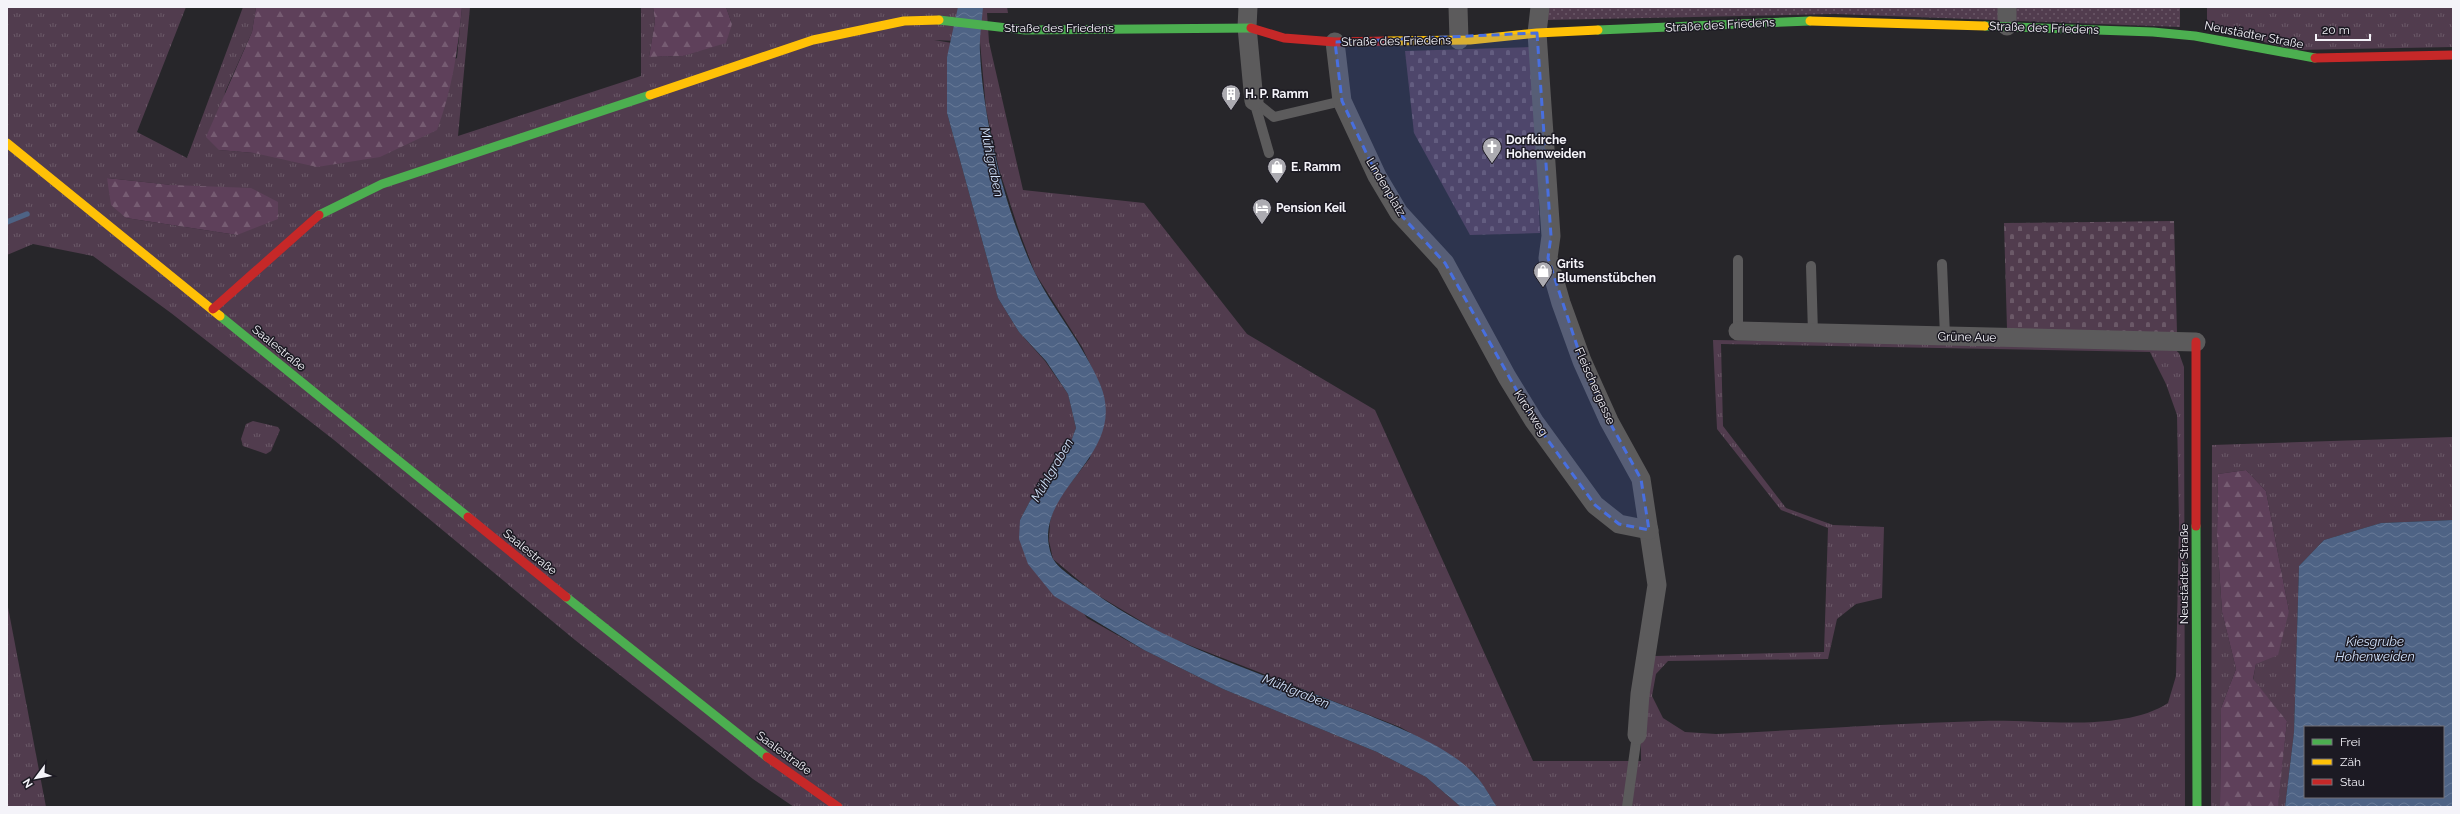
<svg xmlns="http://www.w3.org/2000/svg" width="2460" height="814" viewBox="0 0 2460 814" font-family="Raleway,sans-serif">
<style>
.grass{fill:url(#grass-tufts);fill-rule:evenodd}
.forest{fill:url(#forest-firs)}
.cemetery{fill:url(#cemetery-stones)}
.park{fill:url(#park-dots)}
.water{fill:url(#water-waves);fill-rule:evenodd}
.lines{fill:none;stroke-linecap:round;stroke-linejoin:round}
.stream{stroke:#4e6385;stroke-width:5.5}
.lane{stroke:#5c5b5c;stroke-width:10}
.street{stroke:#5c5b5c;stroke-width:19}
.fast{stroke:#4caf50;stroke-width:9}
.slow{stroke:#ffc107;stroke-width:9}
.jam{stroke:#c62828;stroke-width:9}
.marked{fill:#486fdf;fill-opacity:0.2;stroke:#486fdf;stroke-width:3;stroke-dasharray:8 5;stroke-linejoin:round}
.labels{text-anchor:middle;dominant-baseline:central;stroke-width:3;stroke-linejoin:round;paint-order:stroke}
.street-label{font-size:12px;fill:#f4f3f9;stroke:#1c1a23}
.poi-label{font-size:12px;font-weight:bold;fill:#f4f3f9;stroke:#1c1a23;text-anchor:start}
.water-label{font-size:13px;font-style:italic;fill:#d1e1fa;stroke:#1c1a23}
</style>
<defs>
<pattern id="grass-tufts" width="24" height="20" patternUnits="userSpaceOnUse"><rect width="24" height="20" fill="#513c4e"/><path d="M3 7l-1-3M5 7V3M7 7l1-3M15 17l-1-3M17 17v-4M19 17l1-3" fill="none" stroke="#6b5968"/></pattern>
<pattern id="forest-firs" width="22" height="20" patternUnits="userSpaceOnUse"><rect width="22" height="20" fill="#5e405a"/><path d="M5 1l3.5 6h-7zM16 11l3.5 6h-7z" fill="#765c72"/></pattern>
<pattern id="cemetery-stones" width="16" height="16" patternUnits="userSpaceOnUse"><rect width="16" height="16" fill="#513c4e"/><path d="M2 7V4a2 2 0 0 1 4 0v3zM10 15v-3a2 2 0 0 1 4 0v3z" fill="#6b5968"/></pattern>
<pattern id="park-dots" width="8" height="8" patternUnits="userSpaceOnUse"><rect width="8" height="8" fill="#513c4e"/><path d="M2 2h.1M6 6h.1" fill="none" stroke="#6b5968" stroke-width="1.8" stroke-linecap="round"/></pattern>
<pattern id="water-waves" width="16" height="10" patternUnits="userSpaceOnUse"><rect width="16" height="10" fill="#4e6385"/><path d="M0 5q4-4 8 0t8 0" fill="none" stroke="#687a97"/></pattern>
</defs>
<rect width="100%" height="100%" fill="#27262a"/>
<g class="grass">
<path d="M7 7H186L137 132 187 158 243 7H256L252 32 225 92 219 150 254 153 457 58 462 7H470L458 136 641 76V7H653L655 21 649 57 683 56 732 24 726 7H1007L1008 13H987L989 42 1023 190 1144 203 1247 334 1375 410 1533 761H1641L1640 694 1655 656 1824 652 1828 528 1781 510 1717 429 1713 340 2172 347 2179 353 2184 367 2185 807H1497L1475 774 1451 756 1400 727 1166 636 1094 593 1053 559 1049 541 1050 522 1056 502 1090 458 1101 387 1082 347 1035 273 1018 228 999 169 986 109 980 42 934 40 952 43 947 57V113L998 298 1019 332 1045 361 1068 394 1076 428 1067 452 1047 483 1030 501 1020 520 1087 618 1144 650 1223 689 1377 752 1426 777 1461 807H794L753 779 575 640 334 440 171 313 93 256 33 244 7 255ZM107 178 172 185 237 235 126 218ZM1721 344 2150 352 2166 384 2177 415 2179 524 2176 676 2168 703C2122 733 2037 719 1983 721 1894 723 1805 730 1716 734L1685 732 1663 718 1652 696 1656 674 1668 661 1828 659 1837 619 1856 604 1882 598 1884 527 1833 525 1786 508 1723 426Z"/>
<polygon points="2207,7 2453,7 2453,47 2296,50 2215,30 2207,21"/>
<polygon points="253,421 278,427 280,430 271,451 266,454 243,446 241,439 246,424"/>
<polygon points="2453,437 2453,520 2381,523 2324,540 2299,566 2294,732 2285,807 2278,807 2278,804 2287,721 2253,680 2256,664 2289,611 2266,491 2246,470 2218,474 2217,537 2222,612 2236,669 2221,708 2220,807 2211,807 2212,445"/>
<polygon points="7,602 46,807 7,807"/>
</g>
<g class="forest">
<path d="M256 7H462C458 50 452 90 437 130L380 157 317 167 254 153 219 150 206 137 252 32Z"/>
<polygon points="653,7 726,7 732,24 726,43 683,56 649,57 655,21"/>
<polygon points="107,178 172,185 251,188 278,202 278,219 237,235 126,218 111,205"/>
<polygon points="2246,470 2266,491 2289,611 2278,655 2256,664 2253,679 2287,721 2278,807 2220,807 2221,708 2236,669 2222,612 2217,537 2218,474"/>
</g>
<g class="cemetery">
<polygon points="1533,47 1540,233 1470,235 1414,133 1405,51"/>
<polygon points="2174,221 2177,333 2007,329 2004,223"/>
</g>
<polygon class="park" points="1548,7 2180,7 2180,27 1835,14 1547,20"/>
<g class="water">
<path d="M958 7H983C982 22 979 37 980 52 983 121 1005 210 1035 273 1054 311 1083 344 1100 384 1131 458 1027 490 1052 557 1057 568 1075 579 1085 586 1166 647 1266 674 1358 711 1393 725 1451 747 1475 775 1484 784 1490 797 1497 807H1461L1426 777 1377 752 1223 689 1144 650 1054 596 1028 564 1019 539 1020 520 1030 501 1047 483 1067 452 1076 428 1068 394 1046 361 1019 332 998 298 947 113V57Z"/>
<path d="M2453 520V807H2285L2294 732 2299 566 2324 540 2381 523ZM2305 727H2443V797H2305Z"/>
</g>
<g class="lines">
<polyline class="stream" points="7,222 27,214"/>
<g class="lane">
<polyline points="1254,101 1274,117 1342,101"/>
<polyline points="1254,101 1269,153"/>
<polyline points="1942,264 1945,336"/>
<polyline points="1811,266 1813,333"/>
<polyline points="1738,331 1738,260"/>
<polyline points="1627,807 1637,735"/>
</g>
<g class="street">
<polyline points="1248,7 1247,27 1254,101"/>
<polyline points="1458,7 1459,40"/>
<polyline points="1540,7 1537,33 1551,236 1548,258 1561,303 1582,361 1609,421 1641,479 1657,585 1640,694 1637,735"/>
<polyline points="2007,7 2007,26"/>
<polyline points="1335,42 1342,101 1377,176 1399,213 1445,263 1507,377 1534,421 1595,505 1619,524 1649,530"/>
<polyline points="1738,331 2196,342"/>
</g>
<g class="fast">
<polyline points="939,20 1025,30 1251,28"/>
<polyline points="1985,26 2153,32 2195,36 2315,58"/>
<polyline points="1598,30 1810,21"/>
<polyline points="319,215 382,184 650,95"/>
<polyline points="220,316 468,517"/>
<polyline points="2196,526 2197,807"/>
<polyline points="566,597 767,757"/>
</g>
<g class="slow">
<polyline points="1810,21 1985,26"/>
<polyline points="1386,41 1470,40 1537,33 1598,30"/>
<polyline points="650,95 813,40 904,21 939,20"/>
<polyline points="7,143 220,316"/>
</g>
<g class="jam">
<polyline points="1251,28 1284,38 1335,42 1386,41"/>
<polyline points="2315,58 2453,55"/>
<polyline points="213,309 319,215"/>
<polyline points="2196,342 2196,526"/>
<polyline points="468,517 566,597"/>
<polyline points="767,757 838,807"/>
</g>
</g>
<path class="marked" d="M1537 33 1551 236 1548 258 1582 361 1609 421 1641 479 1649 530 1619 524 1595 505 1534 421 1445 263 1399 213 1377 176 1342 101 1335 42Z"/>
<defs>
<g id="building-pin" transform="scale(1)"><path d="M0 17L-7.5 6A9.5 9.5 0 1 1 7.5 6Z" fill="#acabb1" stroke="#1c1a23"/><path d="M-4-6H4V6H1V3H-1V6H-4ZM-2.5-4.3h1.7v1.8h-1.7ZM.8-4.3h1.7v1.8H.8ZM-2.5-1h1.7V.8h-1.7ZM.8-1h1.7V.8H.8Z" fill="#fff"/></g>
<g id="church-pin" transform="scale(1)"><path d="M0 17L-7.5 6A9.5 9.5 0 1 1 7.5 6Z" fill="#acabb1" stroke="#1c1a23"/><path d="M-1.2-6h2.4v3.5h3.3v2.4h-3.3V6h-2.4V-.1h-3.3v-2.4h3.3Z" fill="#fff"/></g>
<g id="shop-pin" transform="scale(1)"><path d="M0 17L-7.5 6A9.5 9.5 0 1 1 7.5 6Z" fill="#acabb1" stroke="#1c1a23"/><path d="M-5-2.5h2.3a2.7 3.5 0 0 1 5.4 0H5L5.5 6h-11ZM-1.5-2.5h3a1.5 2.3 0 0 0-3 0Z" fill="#fff"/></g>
<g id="hotel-pin" transform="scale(1)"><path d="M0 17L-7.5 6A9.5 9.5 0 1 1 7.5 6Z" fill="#acabb1" stroke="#1c1a23"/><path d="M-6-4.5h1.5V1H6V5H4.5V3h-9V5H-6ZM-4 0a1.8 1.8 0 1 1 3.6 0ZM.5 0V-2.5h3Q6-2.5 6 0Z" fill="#fff"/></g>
</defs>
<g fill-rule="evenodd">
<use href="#building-pin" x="1231" y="94"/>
<use href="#church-pin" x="1492" y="147"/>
<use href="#shop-pin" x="1277" y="167"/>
<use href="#hotel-pin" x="1262" y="208"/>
<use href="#shop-pin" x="1543" y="271"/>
</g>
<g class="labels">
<g class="street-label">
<text transform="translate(1720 25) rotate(-3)">Straße des Friedens</text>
<text x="1059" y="28">Straße des Friedens</text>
<text transform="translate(2044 28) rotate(2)">Straße des Friedens</text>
<text transform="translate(2254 35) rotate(11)">Neustädter Straße</text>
<text transform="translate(1396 41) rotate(-1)">Straße des Friedens</text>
<text transform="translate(1386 187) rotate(59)">Lindenplatz</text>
<text transform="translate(1967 337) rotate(1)">Grüne Aue</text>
<text transform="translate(279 348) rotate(39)">Saalestraße</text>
<text transform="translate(1595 386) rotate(66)">Fleischergasse</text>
<text transform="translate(1531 413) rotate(57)">Kirchweg</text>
<text transform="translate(530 552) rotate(39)">Saalestraße</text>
<text transform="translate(2184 574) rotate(-90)">Neustädter Straße</text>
<text transform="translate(784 753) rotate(36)">Saalestraße</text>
</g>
<g class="poi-label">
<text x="1245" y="94">H. P. Ramm</text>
<text x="1506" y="140">Dorfkirche<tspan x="1506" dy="14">Hohenweiden</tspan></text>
<text x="1291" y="167">E. Ramm</text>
<text x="1276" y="208">Pension Keil</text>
<text x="1557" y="264">Grits<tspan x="1557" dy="14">Blumenstübchen</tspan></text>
</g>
<g class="water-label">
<text transform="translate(992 162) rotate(78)">Mühlgraben</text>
<text transform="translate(1052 470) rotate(-60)">Mühlgraben</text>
<text x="2375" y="641">Kiesgrube<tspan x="2375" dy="15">Hohenweiden</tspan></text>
<text transform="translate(1296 691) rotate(22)">Mühlgraben</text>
</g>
</g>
<rect width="2460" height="814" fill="none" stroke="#f4f3f9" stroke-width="16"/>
<rect x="2304" y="726" width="140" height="72" fill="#1c1a23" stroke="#727179"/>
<rect x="2312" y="739" width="20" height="6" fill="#4caf50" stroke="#727179"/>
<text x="2340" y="746" font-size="12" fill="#f4f3f9">Frei</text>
<rect x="2312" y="759" width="20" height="6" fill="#ffc107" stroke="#727179"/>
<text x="2340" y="766" font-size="12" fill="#f4f3f9">Zäh</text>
<rect x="2312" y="779" width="20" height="6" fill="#c62828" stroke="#727179"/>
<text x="2340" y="786" font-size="12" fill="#f4f3f9">Stau</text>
<g transform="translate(36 778) rotate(238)" stroke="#1c1a23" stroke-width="3" paint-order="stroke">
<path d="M0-3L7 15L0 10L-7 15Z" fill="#f4f3f9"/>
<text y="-6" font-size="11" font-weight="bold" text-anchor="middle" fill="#f4f3f9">N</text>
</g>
<path d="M2316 34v6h54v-6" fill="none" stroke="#f4f3f9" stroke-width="2"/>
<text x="2322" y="34" font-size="12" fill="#f4f3f9" stroke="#1c1a23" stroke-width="3" paint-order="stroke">20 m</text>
</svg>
